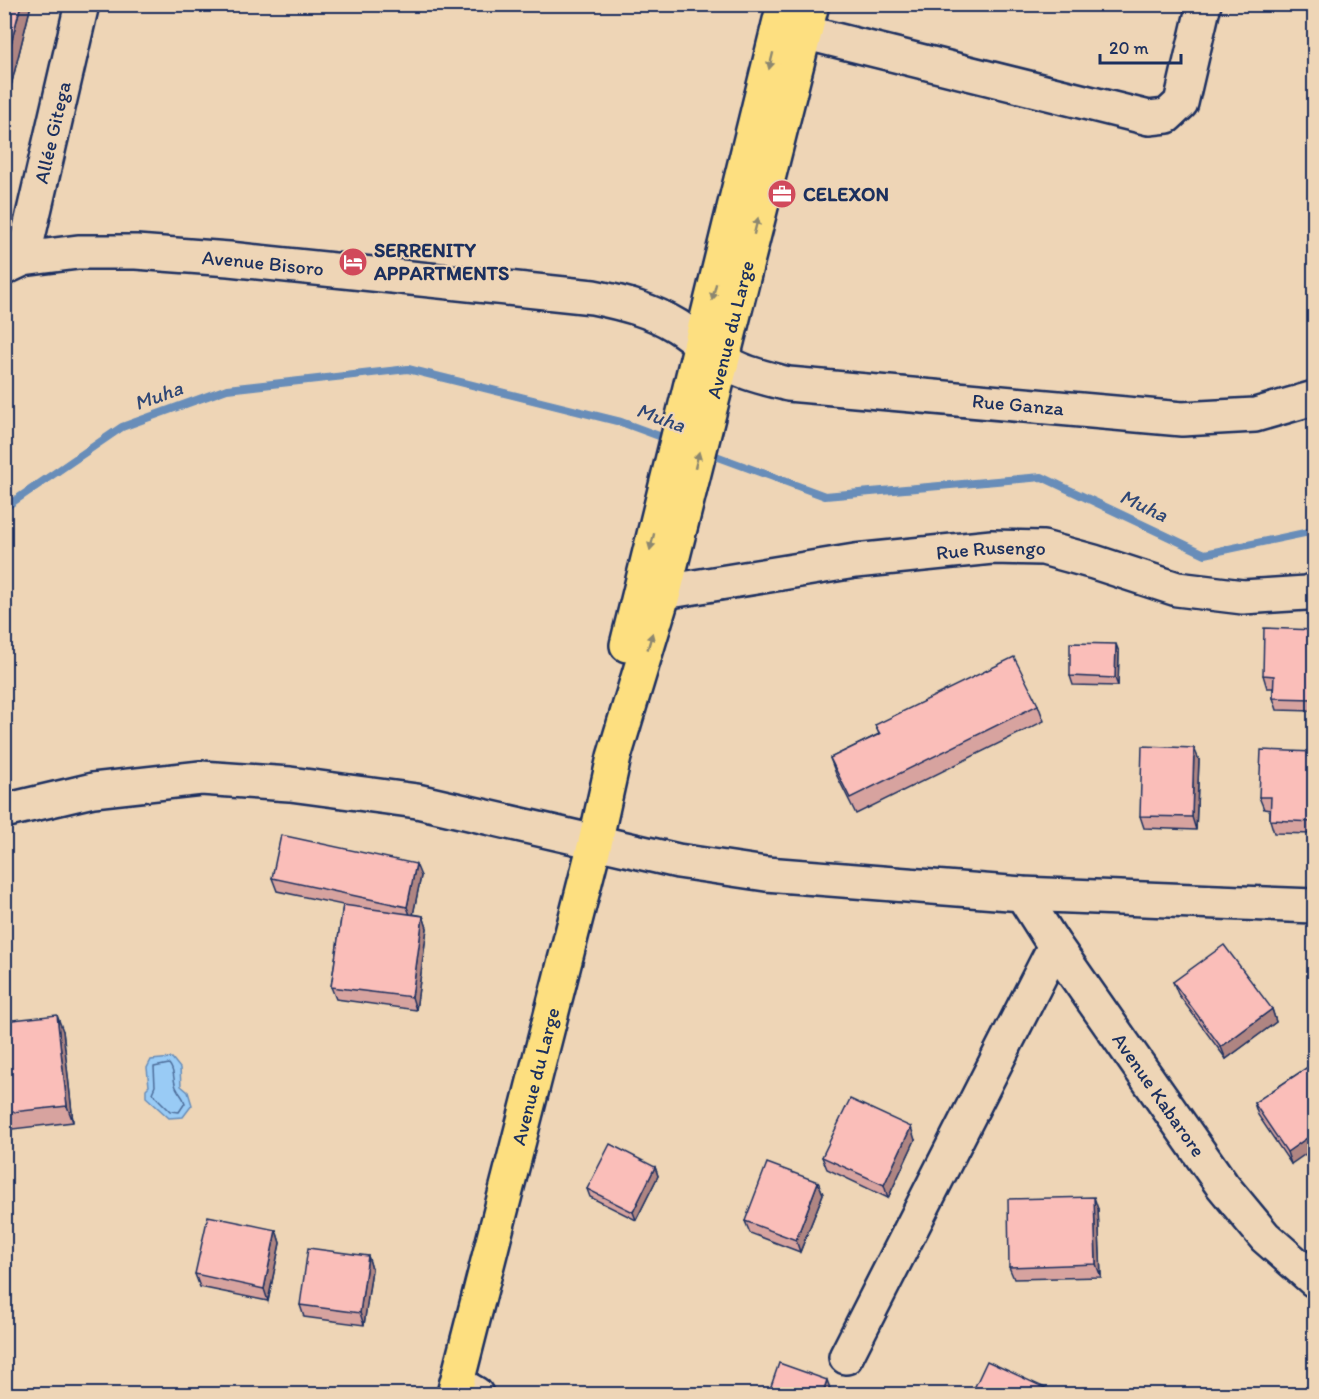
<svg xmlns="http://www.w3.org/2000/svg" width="1319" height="1399" viewBox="0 0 1319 1399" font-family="Itim,sans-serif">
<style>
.water{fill:#99cbf5;stroke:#678db9;stroke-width:1.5}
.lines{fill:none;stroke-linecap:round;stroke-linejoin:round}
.shore{stroke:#4d6d9a;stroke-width:1.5}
.stream{stroke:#678db9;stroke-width:8}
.minor-casing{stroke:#1b2f5e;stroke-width:38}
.major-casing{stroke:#1b2f5e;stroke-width:38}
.minor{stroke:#eed5b6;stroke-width:33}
.major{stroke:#fddf80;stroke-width:33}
.wall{fill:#d7a39f;stroke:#1b2f5e;stroke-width:1.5}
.shaded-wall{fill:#af8582;stroke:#1b2f5e;stroke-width:1.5}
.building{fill:#fabeb9;stroke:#1b2f5e;stroke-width:1.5}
.oneway{fill:#8c876f}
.labels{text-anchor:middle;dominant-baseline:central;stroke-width:4.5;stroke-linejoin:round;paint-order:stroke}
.street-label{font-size:20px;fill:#1b2f5e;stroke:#eed5b6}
.poi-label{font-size:20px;font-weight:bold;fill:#1b2f5e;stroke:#eed5b6;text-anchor:start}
.water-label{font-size:21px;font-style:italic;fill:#2e4675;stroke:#eed5b6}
</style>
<rect width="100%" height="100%" fill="#eed5b6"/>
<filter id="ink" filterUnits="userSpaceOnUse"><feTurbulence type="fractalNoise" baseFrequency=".0167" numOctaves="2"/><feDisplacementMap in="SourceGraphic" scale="12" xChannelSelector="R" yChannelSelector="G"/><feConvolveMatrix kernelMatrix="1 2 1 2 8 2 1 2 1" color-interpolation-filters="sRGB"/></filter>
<g filter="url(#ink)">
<polygon class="water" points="172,1058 180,1068 181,1086 188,1092 192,1105 183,1117 169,1118 146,1097 146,1089 149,1086 147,1068 151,1060"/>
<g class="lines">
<path class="shore" d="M169 1064C176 1072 172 1081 177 1089 180 1095 183 1096 185 1103L179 1112 170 1111 152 1093 155 1086 154 1067Z"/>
<g class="stream">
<polyline points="705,452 825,496 1042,477 1205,554 1314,531"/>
<polyline points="4,508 122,427 227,389 408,369 621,422 670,440"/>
</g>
<g class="minor-casing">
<g id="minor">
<polyline points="779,26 1149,118 1167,116 1181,103 1204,4"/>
<path id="s1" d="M23 259 82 4"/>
<path id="s2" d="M4 268 23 259 78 252H136L229 259 593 297C623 303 651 310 677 326 693 336 706 349 722 360 741 373 766 378 788 384L1182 419 1255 415 1314 398"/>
<path id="s3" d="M664 592 855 561 992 547 1043 548 1094 562 1177 589 1243 597 1306 593 1314 590"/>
<polyline points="4,811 93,790 201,778 290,784 417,801 678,861 766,874 1022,894 1314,906"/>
<path id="s4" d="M1022 894 1055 946 1222 1185 1265 1237 1314 1280"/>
<polyline points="846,1357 1055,946"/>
<polyline points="457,1383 476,1394"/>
</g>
</g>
<g class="major-casing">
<g id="major">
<polyline points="627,645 784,4"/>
<path id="s5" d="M454 1394 595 843 614 757 664 592 812 4"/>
</g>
</g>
<use href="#minor" class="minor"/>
<use href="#major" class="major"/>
</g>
<g class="wall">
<polygon points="4,4 28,4 30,9 10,90 4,89"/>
<polygon points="1314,630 1314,711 1277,710 1273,698 1273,688 1267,688 1263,675"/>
<polygon points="1119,652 1118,686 1073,685 1070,676"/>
<polygon points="1038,705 1044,721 856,814 836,774 830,758 879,734 875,725"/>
<polygon points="1314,752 1314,834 1274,833 1270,820 1270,810 1264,809 1259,797"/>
<polygon points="1199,760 1196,830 1144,828 1140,816"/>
<polygon points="421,876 413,914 423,916 427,928 416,1010 336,999 331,987 343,905 277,891 272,878"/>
<polygon points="1173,982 1272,1009 1276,1022 1226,1059 1178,994"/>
<polygon points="4,1021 63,1031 73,1122 4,1130"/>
<polygon points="1314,1063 1291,1164 1258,1115 1254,1103"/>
<polygon points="915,1140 888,1198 827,1169 822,1157"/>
<polygon points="655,1167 658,1176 636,1220 590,1197 587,1189"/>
<polygon points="818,1182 823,1194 800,1252 750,1233 745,1221"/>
<polygon points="1098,1209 1101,1277 1014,1279 1009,1267"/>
<polygon points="276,1230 280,1243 268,1301 200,1287 195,1274"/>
<polygon points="368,1256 372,1269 364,1325 304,1317 300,1305"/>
</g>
<g class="shaded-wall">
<polygon points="21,4 28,4 30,9 10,90 4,76 4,71"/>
<polygon points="4,119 6,124 4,132"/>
<polygon points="1116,644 1119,652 1118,686 1115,678"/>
<polygon points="1194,748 1199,760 1196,830 1192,817"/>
<polygon points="416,864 421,876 412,920 407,907"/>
<polygon points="423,916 427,928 416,1010 412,997"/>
<polygon points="1272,1009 1276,1022 1226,1059 1221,1047"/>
<polygon points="57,1015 63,1031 73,1122 67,1106"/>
<polygon points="911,1127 915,1140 888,1198 884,1185"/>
<polygon points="1314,1133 1314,1148 1291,1164 1287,1152"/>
<polygon points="655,1167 658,1176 636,1220 633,1212"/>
<polygon points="818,1182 823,1194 800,1252 796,1240"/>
<polygon points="1094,1197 1098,1209 1101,1277 1096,1264"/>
<polygon points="276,1230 280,1243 268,1301 264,1289"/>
<polygon points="368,1256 372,1269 364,1325 360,1313"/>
<polygon points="827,1380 830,1388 828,1395 822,1395"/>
</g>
<g class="building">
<polygon points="4,4 21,4 4,71"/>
<polygon points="1264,628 1314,630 1314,699 1273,698 1274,676 1263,675"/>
<polygon points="1070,643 1116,644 1115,678 1070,676"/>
<polygon points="1014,657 1038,705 850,798 830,758 880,734 875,725"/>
<polygon points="1142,746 1194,748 1192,817 1140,816"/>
<polygon points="1261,750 1314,752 1314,822 1270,820 1271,797 1259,797"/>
<polygon points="281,835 416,864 407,907 272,878"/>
<polygon points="343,905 423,916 412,997 331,987"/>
<polygon points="1224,945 1272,1009 1221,1047 1173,982"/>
<polygon points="57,1015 67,1106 4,1113 4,1021"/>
<polygon points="1314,1063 1314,1133 1287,1152 1254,1103"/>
<polygon points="850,1099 911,1127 884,1185 822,1157"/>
<polygon points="610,1144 655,1167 633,1212 587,1189"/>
<polygon points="767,1163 818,1182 796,1240 745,1221"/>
<polygon points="1094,1197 1096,1264 1009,1267 1008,1199"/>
<polygon points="208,1216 276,1230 264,1289 195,1274"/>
<polygon points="308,1248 368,1256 360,1313 300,1305"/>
<polygon points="987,1361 1060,1395 971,1395"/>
<polygon points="779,1363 827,1380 822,1395 768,1395"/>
</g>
<defs><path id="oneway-solid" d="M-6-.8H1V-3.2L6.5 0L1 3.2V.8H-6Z" transform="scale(1.5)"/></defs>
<g class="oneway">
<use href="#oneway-solid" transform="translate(771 61) rotate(104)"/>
<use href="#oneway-solid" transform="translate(756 226) rotate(-76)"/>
<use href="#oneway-solid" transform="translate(714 292) rotate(104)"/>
<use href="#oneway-solid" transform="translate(697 460) rotate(-76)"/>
<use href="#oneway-solid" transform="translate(652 542) rotate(104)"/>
<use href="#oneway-solid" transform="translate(650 641) rotate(-74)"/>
</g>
</g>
<defs>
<g id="office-disc" transform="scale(1.5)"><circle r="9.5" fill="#d1495b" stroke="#eed5b6"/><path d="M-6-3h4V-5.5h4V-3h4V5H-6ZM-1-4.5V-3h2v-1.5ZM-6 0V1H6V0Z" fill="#fff"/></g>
<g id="hotel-disc" transform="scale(1.5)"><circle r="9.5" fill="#d1495b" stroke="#eed5b6"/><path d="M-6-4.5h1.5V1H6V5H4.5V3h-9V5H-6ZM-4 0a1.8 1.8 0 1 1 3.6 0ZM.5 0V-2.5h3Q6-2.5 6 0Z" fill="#fff"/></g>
</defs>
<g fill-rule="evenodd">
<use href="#office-disc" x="782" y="194"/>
<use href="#hotel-disc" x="353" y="262"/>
</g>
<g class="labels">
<g class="street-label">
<text stroke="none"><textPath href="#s1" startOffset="130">Allée Gitega</textPath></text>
<text stroke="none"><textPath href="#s2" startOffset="262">Avenue Bisoro</textPath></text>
<text stroke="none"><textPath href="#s5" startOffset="1100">Avenue du Large</textPath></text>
<text stroke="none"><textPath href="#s2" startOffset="1041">Rue Ganza</textPath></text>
<text stroke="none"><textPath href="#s3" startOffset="330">Rue Rusengo</textPath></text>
<text stroke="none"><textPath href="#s5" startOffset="328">Avenue du Large</textPath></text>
<text stroke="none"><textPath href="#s4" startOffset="243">Avenue Kabarore</textPath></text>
</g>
<g class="poi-label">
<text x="803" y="194">CELEXON</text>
<text x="374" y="250">SERRENITY<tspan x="374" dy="23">APPARTMENTS</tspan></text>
</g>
<g class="water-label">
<text transform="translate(158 395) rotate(-20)">Muha</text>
<text transform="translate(661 417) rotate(20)">Muha</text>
<text transform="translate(1144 505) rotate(25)">Muha</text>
</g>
</g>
<rect width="1319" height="1399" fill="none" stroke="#eed5b6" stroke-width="24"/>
<rect x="12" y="12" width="1295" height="1375" fill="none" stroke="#1b2f5e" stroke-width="2" filter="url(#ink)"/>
<path d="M1100 54v9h81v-9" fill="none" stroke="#1b2f5e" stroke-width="3"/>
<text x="1109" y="54" font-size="18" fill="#1b2f5e" stroke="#eed5b6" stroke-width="4.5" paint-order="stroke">20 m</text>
</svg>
